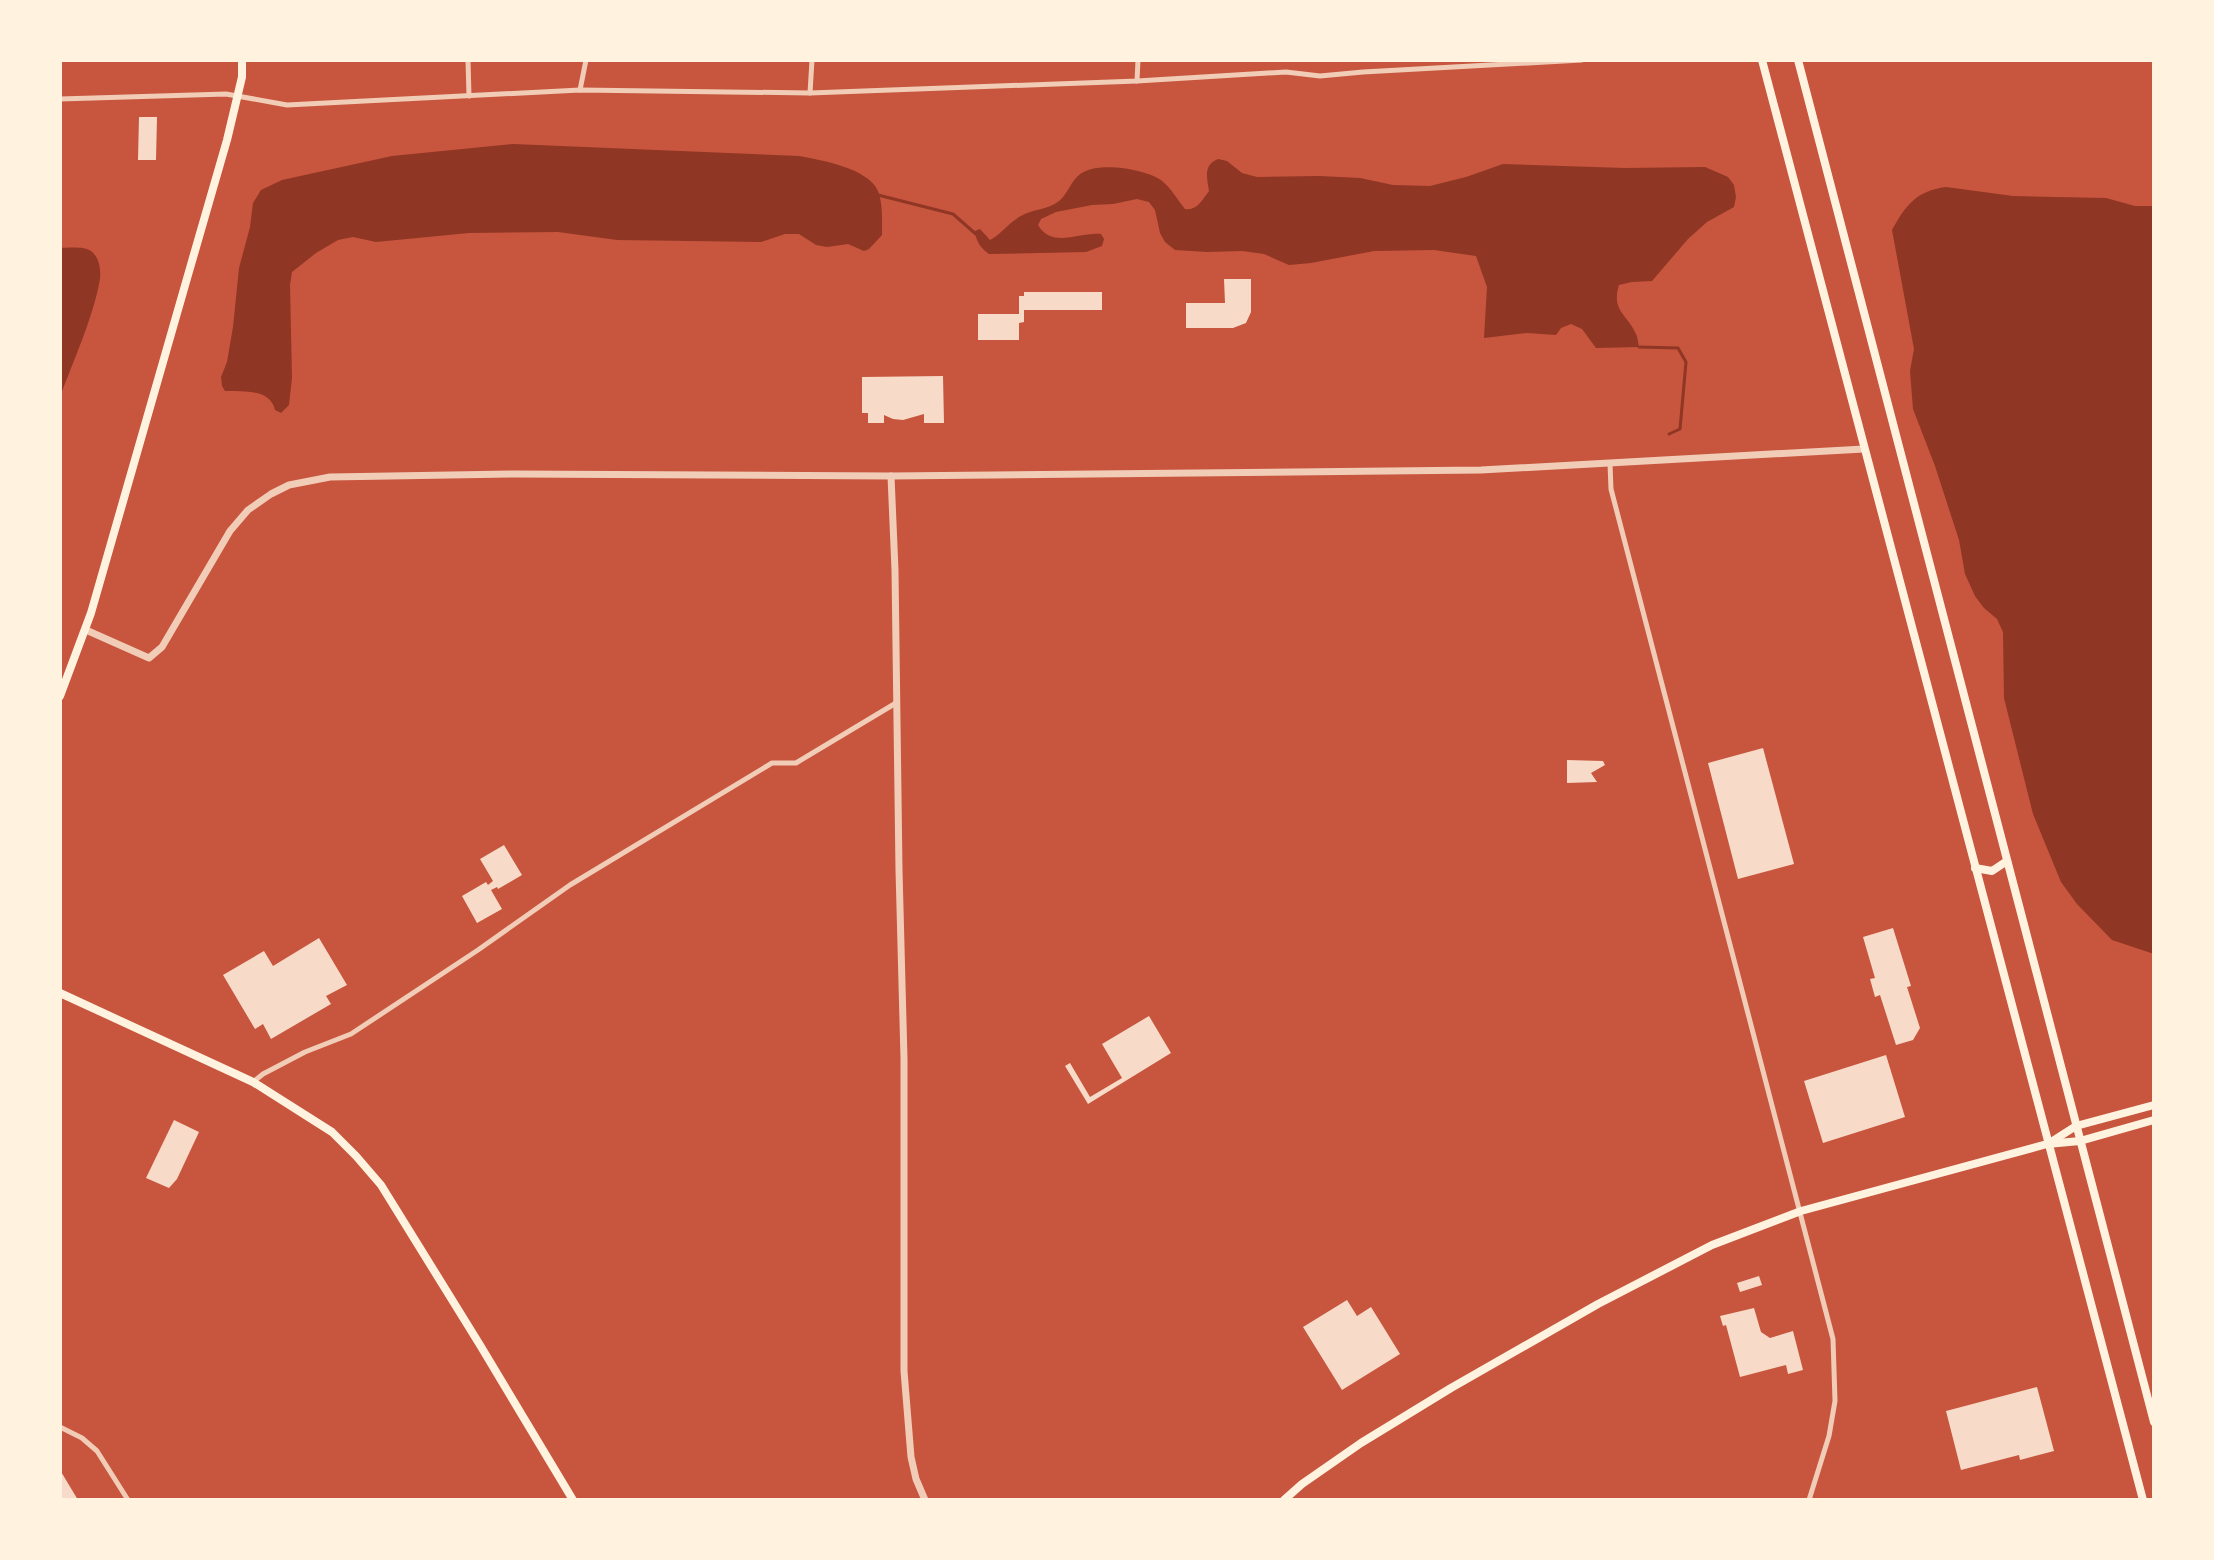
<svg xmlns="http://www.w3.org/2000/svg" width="2214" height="1560" viewBox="0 0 2214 1560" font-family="'Golos Text',sans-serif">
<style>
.water{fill:#8f3625}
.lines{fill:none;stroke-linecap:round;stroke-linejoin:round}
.stream{stroke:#8f3625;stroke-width:3}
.building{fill:#f7dbc8}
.minor{stroke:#f1ccb7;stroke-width:5}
.tertiary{stroke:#f1ccb7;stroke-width:7}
.secondary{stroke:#fff3e0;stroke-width:8}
.primary{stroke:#fff3e0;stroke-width:8}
</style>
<rect width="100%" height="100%" fill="#c8553d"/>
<g class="water">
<path d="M513 144 799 156C821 160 868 168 878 191 883 204 882 221 882 235L869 249 864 251 848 244 827 247 816 245 799 234H785L761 242 617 240 558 232 469 233 376 242 353 237 338 240 316 253 292 272 290 285 292 378 289 405 281 413 275 410C270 388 244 392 225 391L222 386 221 377 227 362 233 327 239 268 250 227 253 203 261 190 282 180 392 156Z"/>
<path d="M1218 159 1227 161 1242 173 1257 177 1320 176 1360 178 1393 185 1430 186 1466 177 1503 164 1625 168 1705 167 1728 177 1734 185 1736 197 1734 207 1707 222 1688 239 1652 281 1632 282 1619 285C1611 311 1627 314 1636 334 1638 338 1638 343 1639 347L1596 348 1582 329 1571 324 1561 328 1556 335 1527 333 1484 338 1487 287 1476 256 1434 250 1374 251 1311 263 1289 265 1264 254 1242 251 1207 252 1175 250 1165 242 1160 233 1155 210 1149 202 1137 199 1113 204 1092 205 1056 212 1041 219 1038 225C1052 249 1079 232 1101 234L1104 239 1102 246 1086 252 989 254C981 248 976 242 975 231L980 229 990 240C1001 234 1008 224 1019 217 1031 209 1048 210 1059 201 1067 195 1070 183 1078 176 1094 160 1144 169 1161 180 1171 188 1177 199 1185 209 1197 211 1202 200 1209 191 1207 177 1203 165 1218 159Z"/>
<path d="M1946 187 2013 196 2106 198 2135 206H2154V954L2112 940 2077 904 2061 882 2033 814 2004 698 2003 632 1997 619 1984 608 1975 596 1965 574 1959 540 1935 466 1913 409 1910 371 1914 349 1892 230C1906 205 1916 191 1946 187Z"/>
<path d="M60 248C69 248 83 246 91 251 99 257 101 269 100 279 94 315 73 362 60 397Z"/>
</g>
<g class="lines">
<g class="stream">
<polyline points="878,195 953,214 977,235"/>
<polyline points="1639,347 1678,348 1686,362 1680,429 1669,434"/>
</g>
</g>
<g class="building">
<polygon points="139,117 157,117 156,160 138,160"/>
<polygon points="1224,279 1251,279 1251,312 1246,323 1233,328 1186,328 1186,303 1225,303"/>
<polygon points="1024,292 1102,292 1102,310 1024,310 1024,322 1019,323 1019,340 978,340 978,314 1019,314 1019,296 1024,296"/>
<polygon points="943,376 944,423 924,423 924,414 903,420 893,419 884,415 884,423 868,423 868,413 862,413 862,377"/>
<polygon points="1763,748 1794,864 1738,879 1708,763"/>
<polygon points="1567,760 1603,761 1605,765 1591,773 1597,782 1567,783"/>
<polygon points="504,845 522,875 498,889 497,887 491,890 502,909 477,923 462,896 486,882 488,885 493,881 480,859"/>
<polygon points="1893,928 1911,986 1907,987 1920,1028 1913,1040 1896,1045 1880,995 1875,997 1870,979 1875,978 1863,937"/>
<polygon points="319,938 347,985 326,996 331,1004 271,1039 263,1024 255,1029 223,975 264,951 273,966"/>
<polygon points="1149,1016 1171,1053 1088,1104 1065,1066 1070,1063 1090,1097 1122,1078 1102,1044"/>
<polygon points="1886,1055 1905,1117 1823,1143 1804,1081"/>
<polygon points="174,1120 199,1132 177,1179 169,1188 146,1178"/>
<polygon points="1759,1276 1762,1285 1740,1292 1737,1283"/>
<polygon points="1347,1300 1357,1316 1371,1307 1400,1354 1342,1390 1303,1327"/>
<polygon points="1754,1308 1761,1332 1770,1338 1793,1331 1803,1370 1788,1374 1786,1365 1740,1377 1726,1325 1723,1326 1720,1316"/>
<polygon points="2037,1387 2054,1451 2020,1460 2019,1455 1961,1470 1946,1411"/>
<polygon points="60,1470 78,1500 60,1500"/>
</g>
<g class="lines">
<g class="minor">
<polyline points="468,60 469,96"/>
<polyline points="1137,81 1138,60"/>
<polyline points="580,90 586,60"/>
<polyline points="810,93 812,60"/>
<polyline points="60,99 226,94 287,105 580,90 810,93 1137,81 1286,72 1320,76 1363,72 1582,60"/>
<polyline points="1610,464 1611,489 1833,1339 1835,1401 1829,1436 1809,1500"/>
<polyline points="253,1082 263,1074 305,1052 351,1034 478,950 570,885 772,763 796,763 896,703"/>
<polyline points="60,1427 82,1438 97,1451 128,1500"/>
</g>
<g class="tertiary">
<polyline points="891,476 895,570 899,870 904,1059 904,1371 911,1457 916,1479 925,1500"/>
<polyline points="86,630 149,658 162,647 230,531 248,510 271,494 289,485 330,477 514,474 891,476 1481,470 1864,449"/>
</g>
<g class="secondary">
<polyline points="60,696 91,613 188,275 227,140 242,77 242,60"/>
<polyline points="60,993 253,1082 332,1132 356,1156 381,1185 480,1345 573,1500"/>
<polyline points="2051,1142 2076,1126 2154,1105"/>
<polyline points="1284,1500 1302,1484 1361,1443 1451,1388 1598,1304 1712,1245 1801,1211 2047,1144 2080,1141 2154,1120"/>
</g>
<g class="primary">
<polyline points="1762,60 2143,1500"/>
<polyline points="1798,60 2154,1422"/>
<polyline points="1975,868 1992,871 2007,861"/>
</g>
</g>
<rect width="2214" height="1560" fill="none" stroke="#fff3e0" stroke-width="124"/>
</svg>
